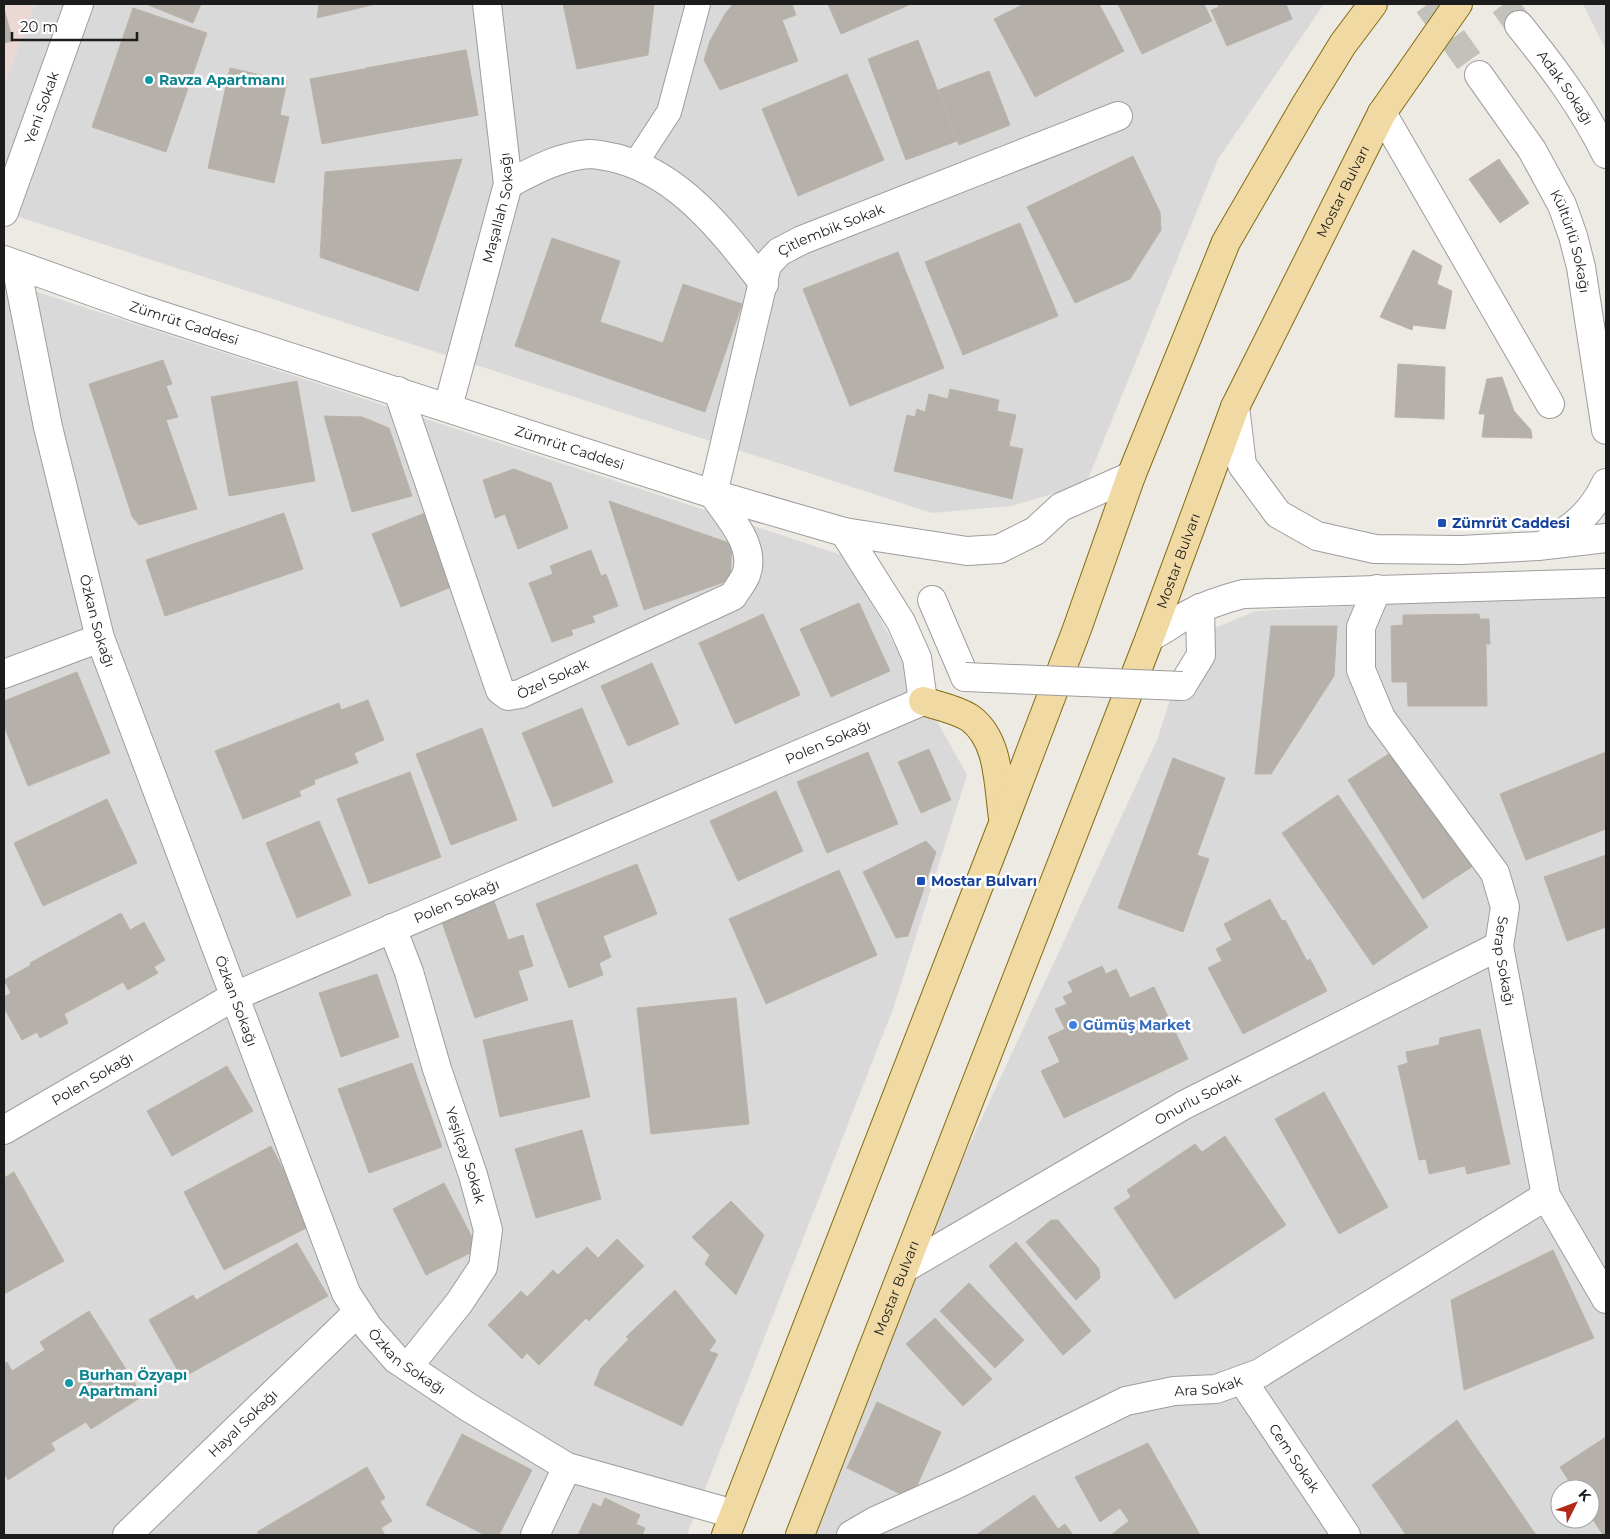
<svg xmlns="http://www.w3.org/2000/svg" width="1610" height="1539" viewBox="0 0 1610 1539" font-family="Montserrat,sans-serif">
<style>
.residential{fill:#dad9d9;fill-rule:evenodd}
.commercial{fill:#ebd7d3}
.building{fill:#b5b0a9;stroke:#bcb3a7}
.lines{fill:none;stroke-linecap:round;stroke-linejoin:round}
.tertiary-tunnel{stroke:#c2c1bb;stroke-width:28;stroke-dasharray:28 14;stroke-linecap:butt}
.service-casing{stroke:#9d9d9d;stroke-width:26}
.pedestrian-casing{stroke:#9d9d9d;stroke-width:30}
.minor-casing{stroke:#9d9d9d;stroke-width:30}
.tertiary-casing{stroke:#9d9d9d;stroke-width:30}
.primary-casing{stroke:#836c10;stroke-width:30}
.service{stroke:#fff;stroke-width:24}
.pedestrian{stroke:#fff;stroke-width:28}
.minor{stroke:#fff;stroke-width:28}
.tertiary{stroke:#fff;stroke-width:28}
.primary{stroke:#f1d9a3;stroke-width:28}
.pedestrian-bridge-casing{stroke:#9d9d9d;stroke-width:30;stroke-linecap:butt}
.pedestrian-bridge{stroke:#fff;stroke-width:28}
.culture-dot{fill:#0f9aa8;stroke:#fff;stroke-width:2}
.transit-dot{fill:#1a4fb4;stroke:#fff;stroke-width:2}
.shop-dot{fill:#3f7fe0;stroke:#fff;stroke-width:2}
.labels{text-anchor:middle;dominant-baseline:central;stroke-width:5;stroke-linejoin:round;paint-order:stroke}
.culture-label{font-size:14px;font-weight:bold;fill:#0d838f;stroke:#fff;text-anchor:start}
.street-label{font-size:14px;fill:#1c1c1c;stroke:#fff}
.transit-label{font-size:14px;font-weight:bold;fill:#164399;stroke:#fff;text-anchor:start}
.shop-label{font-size:14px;font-weight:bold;fill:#366cbe;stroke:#fff;text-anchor:start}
</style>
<rect width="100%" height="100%" fill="#eceae3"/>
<g class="residential">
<polygon points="35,4 1324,4 1218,159 1086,484 1011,506 932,513 4,212 4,85"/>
<polygon points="1583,4 1606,4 1606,50"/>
<polygon points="4,281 845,556 967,775 893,1009 687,1535 4,1535"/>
<path d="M1606 593V1535H799L842 1420 1157 740 1190 638 1256 611ZM1560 1489H1590V1519H1560Z"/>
</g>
<polygon class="commercial" points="4,4 35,4 4,85"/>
<g class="building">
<polygon points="146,4 201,4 193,23"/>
<polygon points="319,4 376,4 317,18"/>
<polygon points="563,4 654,4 648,55 577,69"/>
<polygon points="733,4 792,4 796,15 782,20 798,61 720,90 704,60 710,41 725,14"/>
<polygon points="828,4 909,4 909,5 841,34"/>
<polygon points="1024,4 1099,4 1124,51 1035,97 994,19"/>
<polygon points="1118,4 1204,4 1212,21 1142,54"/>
<polygon points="1218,4 1286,4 1292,19 1227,46 1211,10 1219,7"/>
<polygon points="133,8 207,33 166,152 92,127"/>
<polygon points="4,9 13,41 4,43"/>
<polygon points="918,40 957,141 906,160 868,59"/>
<polygon points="466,50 478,115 379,133 366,68"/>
<polygon points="466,50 478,115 322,144 310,79"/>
<polygon points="230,68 287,81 280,115 289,117 274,183 208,168"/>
<polygon points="989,71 1010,125 959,145 938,90"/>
<polygon points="847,74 884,160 798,196 762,109"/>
<polygon points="1133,156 1160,212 1161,230 1130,279 1075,303 1027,207"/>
<polygon points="462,159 418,291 320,257 325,172"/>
<polygon points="1499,159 1529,203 1500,223 1469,179"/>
<polygon points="396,167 413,173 397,216 438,231 418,291 320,257 341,197 360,204 372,173 391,181"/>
<polygon points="1020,223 1058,316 963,355 925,262"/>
<polygon points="552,238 620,261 600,322 663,343 683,284 742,304 705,412 515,346"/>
<polygon points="1413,250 1442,266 1437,284 1452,291 1445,329 1413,325 1412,330 1380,317"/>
<polygon points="898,252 922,312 827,349 803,289"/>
<polygon points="922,312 944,368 850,406 827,349"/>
<polygon points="163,360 172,384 166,386 178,417 166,420 197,509 139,525 132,516 89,384"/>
<polygon points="1398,364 1445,367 1444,419 1395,417"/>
<polygon points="1502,377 1514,411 1531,430 1532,438 1482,437 1485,414 1479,414 1487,379"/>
<polygon points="297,381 315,481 229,496 211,397"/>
<polygon points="950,389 999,400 997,411 1016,415 1009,446 1023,449 1012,499 894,471 907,415 915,417 917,409 925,412 929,394 948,399"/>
<polygon points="324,416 362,417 389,428 412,496 352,512"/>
<polygon points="514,469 551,483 568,528 518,549 505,514 495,518 483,480"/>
<polygon points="609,501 732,544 730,580 644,610"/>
<polygon points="430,511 459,584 401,607 372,534"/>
<polygon points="284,513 303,569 165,616 146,560"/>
<polygon points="591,550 601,576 606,574 618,606 592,616 595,622 571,630 573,635 552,642 529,583 553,574 550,566"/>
<polygon points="859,603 890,671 831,697 800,629"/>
<polygon points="763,614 800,695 735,724 699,643"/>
<polygon points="1479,614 1480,619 1489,619 1490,644 1486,644 1487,706 1408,706 1407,682 1392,682 1391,626 1403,625 1403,615"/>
<polygon points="1271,626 1337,626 1334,676 1271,774 1255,774"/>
<polygon points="652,663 679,724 628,746 601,686"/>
<polygon points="77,672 110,753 28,786 4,726 4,701"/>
<polygon points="368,700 384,740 354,753 358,763 314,780 315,784 299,791 301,796 243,819 215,751 339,703 341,710"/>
<polygon points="582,708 613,782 553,807 522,733"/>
<polygon points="482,728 517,820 451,845 416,754"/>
<polygon points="1398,748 1473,866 1423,899 1348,780"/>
<polygon points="929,749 951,800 921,813 898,762"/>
<polygon points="868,752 898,824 827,853 797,782"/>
<polygon points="1606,752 1606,829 1526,860 1500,794"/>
<polygon points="1173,758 1225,778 1197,855 1209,859 1183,932 1118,908"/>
<polygon points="410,772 441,857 369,884 337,799"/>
<polygon points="776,791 803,851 738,881 710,821"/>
<polygon points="1338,795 1428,927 1373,965 1282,833"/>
<polygon points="107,799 137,863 43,906 14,843"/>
<polygon points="319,821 351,895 297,918 266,843"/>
<polygon points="926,841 936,852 908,936 896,938 863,872"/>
<polygon points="1606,855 1606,927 1567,941 1544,877"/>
<polygon points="637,864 657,914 603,936 611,957 599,963 603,975 569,988 536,904"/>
<polygon points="839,870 877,955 766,1004 729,919"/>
<polygon points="1270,899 1282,921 1285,920 1307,961 1310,959 1327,991 1243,1034 1208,968 1222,961 1216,949 1232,940 1224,924"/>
<polygon points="494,901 508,940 523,935 533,966 518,971 528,1000 475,1018 441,919"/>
<polygon points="121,913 130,930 144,922 165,960 154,967 158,973 128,990 123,982 64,1014 68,1023 40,1038 37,1032 22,1040 4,1008 4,997 11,993 4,980 31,965 30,963"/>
<polygon points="1102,966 1106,974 1116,969 1130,998 1154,987 1188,1059 1064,1118 1041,1071 1060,1062 1048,1037 1065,1029 1055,1009 1067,1004 1063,997 1073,992 1068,982"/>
<polygon points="377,974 399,1037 341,1057 319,993"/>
<polygon points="736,998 749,1124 651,1134 637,1008"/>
<polygon points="572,1020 590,1097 500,1117 483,1040"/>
<polygon points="1480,1029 1510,1164 1467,1174 1465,1166 1429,1174 1426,1159 1419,1160 1398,1066 1408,1063 1406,1052 1439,1045 1440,1038"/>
<polygon points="412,1063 442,1147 369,1173 338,1089"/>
<polygon points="227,1066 253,1111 172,1156 147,1111"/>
<polygon points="1324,1092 1388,1207 1339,1234 1275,1119"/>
<polygon points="582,1130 601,1199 536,1218 515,1149"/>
<polygon points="1225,1136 1286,1225 1175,1299 1114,1208 1131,1197 1127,1190 1195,1144 1202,1152"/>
<polygon points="271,1146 312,1225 224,1270 184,1192"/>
<polygon points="14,1172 64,1261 4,1294 4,1178"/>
<polygon points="444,1183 478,1249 426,1275 393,1209"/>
<polygon points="731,1201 764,1235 736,1295 705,1264 710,1255 692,1237"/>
<polygon points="1051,1220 1058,1220 1099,1269 1100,1278 1076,1300 1026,1242"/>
<polygon points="617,1239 644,1266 589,1321 586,1318 539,1365 527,1353 522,1359 488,1325 521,1291 527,1297 553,1270 558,1275 587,1247 598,1258"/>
<polygon points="1016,1242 1091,1331 1063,1355 989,1266"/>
<polygon points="297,1243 328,1296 182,1378 149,1320 193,1295 196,1300"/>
<polygon points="1553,1250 1594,1338 1464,1390 1451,1300"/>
<polygon points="969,1283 1024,1340 995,1368 940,1311"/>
<polygon points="675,1290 716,1341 709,1351 718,1354 682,1426 594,1385 601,1368 629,1339 626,1337"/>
<polygon points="89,1311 143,1396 91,1429 86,1422 51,1443 55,1450 8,1480 4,1473 4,1364 7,1362 12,1371 45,1350 40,1342"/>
<polygon points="935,1318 992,1379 963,1406 906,1344"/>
<polygon points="877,1402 941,1432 911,1499 847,1468"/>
<polygon points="1457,1420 1536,1535 1406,1535 1372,1485"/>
<polygon points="462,1434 532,1470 499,1535 485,1535 426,1505"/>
<polygon points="1606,1437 1606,1535 1603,1535 1590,1515 1590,1489 1574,1489 1560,1467"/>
<polygon points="1148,1443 1200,1535 1111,1535 1129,1521 1120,1508 1100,1522 1075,1477"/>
<polygon points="367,1467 385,1498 380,1502 392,1521 381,1528 385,1535 259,1535 257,1532"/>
<polygon points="1034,1495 1058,1529 1065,1524 1073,1535 976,1535"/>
<polygon points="605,1498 640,1515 636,1524 645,1528 642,1535 578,1535 593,1503 601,1507"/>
</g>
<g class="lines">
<g class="tertiary-tunnel">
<polyline points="1428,4 1479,75"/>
<polyline points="1504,4 1519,25"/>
</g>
<g class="service-casing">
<polyline id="service" points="635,164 669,112 698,4"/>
</g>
<g class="pedestrian-casing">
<g id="pedestrian">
<polyline points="932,600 965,677"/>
<polyline points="1182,686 1201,655 1200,608"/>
</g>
</g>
<g class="minor-casing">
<g id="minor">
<polyline points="1382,113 1550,404"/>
<path d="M508 184C533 171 560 156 589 154 599 154 610 157 619 159 683 177 725 234 764 284"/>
<path id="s1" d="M4 212 79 4"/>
<path id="s2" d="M16 265 48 427 100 638 346 1293 368 1327 396 1359 468 1407 567 1467 734 1514"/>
<path id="s3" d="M398 391 500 690 508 696 520 694 733 596C737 589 743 582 746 575 757 546 728 516 713 494L767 265 779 252 802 240 1118 116"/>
<path id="s4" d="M448 407 508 184 487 4"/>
<path id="s5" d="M1377 589 1361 627V670L1381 718 1495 873 1505 907 1499 946 1546 1196 1606 1299"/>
<polyline points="4,674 100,638"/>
<path id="s6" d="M392 928 409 972 437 1069 473 1175 488 1230 483 1267 459 1303 408 1367"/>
<path id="s7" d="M4 1130 235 996 923 701"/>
<path id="s8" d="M905 1268 1184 1105 1499 946"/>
<path id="s9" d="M1242 1380 1346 1535"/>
<path id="s10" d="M127 1535 358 1312"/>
<polyline points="535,1535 567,1467"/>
<path id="s11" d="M851 1535 875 1521 955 1485 1126 1401 1174 1391 1216 1389 1260 1373 1546 1196"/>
</g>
</g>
<g class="tertiary-casing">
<g id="tertiary">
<path id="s12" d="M1519 25C1552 66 1583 107 1606 154"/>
<path id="s13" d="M1479 75 1532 150 1562 205 1573 236 1581 267 1606 430"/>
<path id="s14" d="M4 260 138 308 713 494 844 532 967 551 999 549 1035 531 1061 507 1131 476"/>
<polyline points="1235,407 1242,465 1278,514 1317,536 1375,549 1461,550 1538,546 1606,538"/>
<polyline points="844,532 901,622 917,658 923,701"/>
<path d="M1549 541C1575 527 1593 511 1606 483"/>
<path d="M1150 637C1164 630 1174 622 1187 615 1205 605 1224 599 1243 594L1606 583"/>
</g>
</g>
<g class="primary-casing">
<g id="primary">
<path d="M923 701C938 706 956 709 970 718 1000 740 998 785 1003 818"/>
<polyline points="726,1535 1004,821 1077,629 1131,476 1226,242 1306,104 1343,44 1373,4"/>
<path id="s15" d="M800 1535 1150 637 1235 407 1382 113 1458 4"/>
</g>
</g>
<use href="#service" class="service"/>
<use href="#pedestrian" class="pedestrian"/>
<use href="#minor" class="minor"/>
<use href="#tertiary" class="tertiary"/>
<use href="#primary" class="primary"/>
<g class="pedestrian-bridge-casing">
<polyline id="pedestrian-bridge" points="965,677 1182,686"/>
</g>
<use href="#pedestrian-bridge" class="pedestrian-bridge"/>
</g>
<g class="culture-dot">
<circle cx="149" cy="80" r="5"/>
<circle cx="69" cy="1383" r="5"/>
</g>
<g class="transit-dot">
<rect x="1437" y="518" width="10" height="10" rx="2.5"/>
<rect x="916" y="876" width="10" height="10" rx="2.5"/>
</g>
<circle class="shop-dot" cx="1073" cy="1025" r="5"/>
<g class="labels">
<g class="culture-label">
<text x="159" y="80">Ravza Apartmanı</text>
<text x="79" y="1375">Burhan Özyapı<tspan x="79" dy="16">Apartmani</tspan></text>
</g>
<g class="street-label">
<text stroke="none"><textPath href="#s12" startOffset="78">Adak Sokağı</textPath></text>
<text stroke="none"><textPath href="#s1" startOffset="111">Yeni Sokak</textPath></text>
<text stroke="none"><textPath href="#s15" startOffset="1450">Mostar Bulvarı</textPath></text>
<text stroke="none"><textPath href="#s4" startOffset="206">Maşallah Sokağı</textPath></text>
<text stroke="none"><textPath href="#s3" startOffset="998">Çitlembik Sokak</textPath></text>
<text stroke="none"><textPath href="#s13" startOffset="192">Kültürlü Sokağı</textPath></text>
<text stroke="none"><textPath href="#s14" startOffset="191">Zümrüt Caddesi</textPath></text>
<text stroke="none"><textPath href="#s14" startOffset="596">Zümrüt Caddesi</textPath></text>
<text stroke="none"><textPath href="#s15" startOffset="1045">Mostar Bulvarı</textPath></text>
<text stroke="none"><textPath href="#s2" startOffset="365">Özkan Sokağı</textPath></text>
<text stroke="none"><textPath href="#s3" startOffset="374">Özel Sokak</textPath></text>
<text stroke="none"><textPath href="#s7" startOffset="912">Polen Sokağı</textPath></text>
<text stroke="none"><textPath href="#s7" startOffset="508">Polen Sokağı</textPath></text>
<text stroke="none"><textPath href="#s5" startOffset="419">Serap Sokağı</textPath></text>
<text stroke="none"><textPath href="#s2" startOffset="770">Özkan Sokağı</textPath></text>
<text stroke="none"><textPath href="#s7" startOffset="102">Polen Sokağı</textPath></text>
<text stroke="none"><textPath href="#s8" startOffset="338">Onurlu Sokak</textPath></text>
<text stroke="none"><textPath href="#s6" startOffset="239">Yeşilçay Sokak</textPath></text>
<text stroke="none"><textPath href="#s15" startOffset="265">Mostar Bulvarı</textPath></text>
<text stroke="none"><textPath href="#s2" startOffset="1175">Özkan Sokağı</textPath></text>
<text stroke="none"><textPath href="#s11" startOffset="390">Ara Sokak</textPath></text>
<text stroke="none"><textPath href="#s10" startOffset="161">Hayal Sokağı</textPath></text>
<text stroke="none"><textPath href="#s9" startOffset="94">Cem Sokak</textPath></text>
</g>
<g class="transit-label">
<text x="1452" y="523">Zümrüt Caddesi</text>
<text x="931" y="881">Mostar Bulvarı</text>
</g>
<g class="shop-label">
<text x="1083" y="1025">Gümüş Market</text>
</g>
</g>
<rect width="1610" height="1539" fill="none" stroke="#1c1c1c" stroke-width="10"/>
<g transform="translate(1575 1504) rotate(48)"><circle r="24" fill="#ffffff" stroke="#a4a4a4"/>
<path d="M0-4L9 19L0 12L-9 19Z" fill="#b22916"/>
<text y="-8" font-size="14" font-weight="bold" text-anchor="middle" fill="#1c1c1c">K</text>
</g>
<path d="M12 32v8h125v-8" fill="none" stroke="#1c1c1c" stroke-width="2.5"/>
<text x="20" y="32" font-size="15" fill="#1c1c1c" stroke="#ffffff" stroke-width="4" paint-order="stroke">20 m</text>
</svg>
